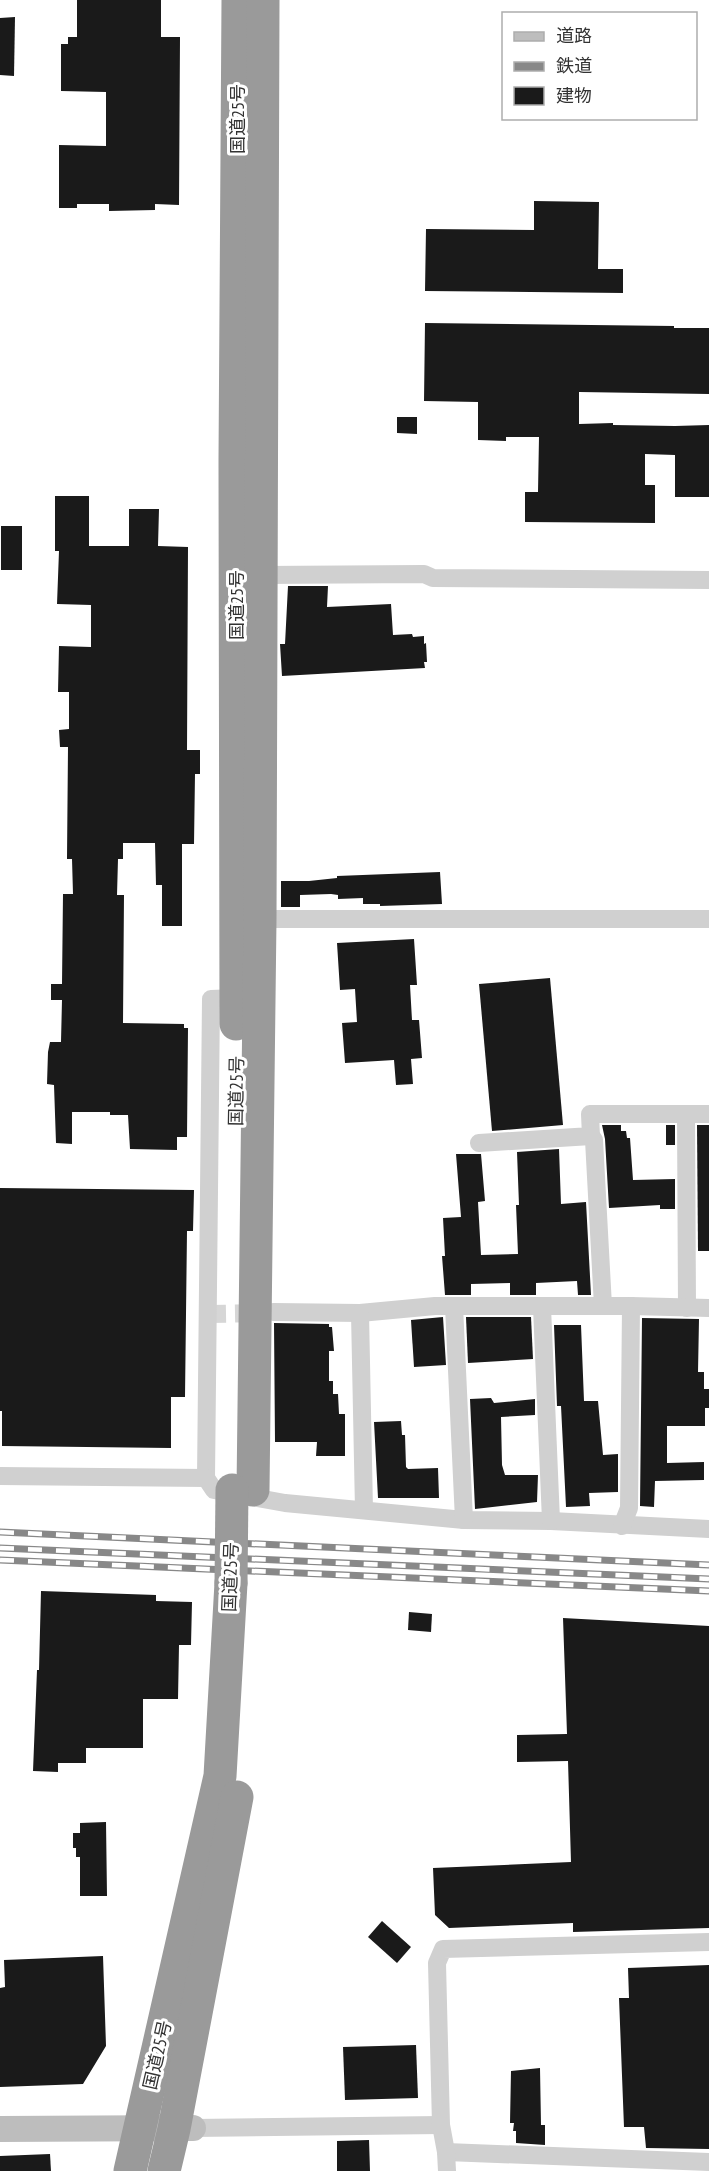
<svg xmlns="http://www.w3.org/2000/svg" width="709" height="2171" viewBox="0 0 709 2171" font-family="'PT Sans Narrow','Noto Sans JP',sans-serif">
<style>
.building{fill:#1a1a1a}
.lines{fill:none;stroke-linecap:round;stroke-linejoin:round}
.street-tunnel{stroke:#d6d6d6;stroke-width:18;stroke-dasharray:18 9;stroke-linecap:butt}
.street{stroke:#d0d0d0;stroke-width:18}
.secondary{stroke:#bdbdbd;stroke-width:26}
.highway{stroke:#9a9a9a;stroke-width:33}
.rail-casing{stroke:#888;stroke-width:7}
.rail{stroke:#fff;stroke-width:4.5;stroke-dasharray:14;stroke-linecap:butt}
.highway-bridge{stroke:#9a9a9a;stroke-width:33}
.labels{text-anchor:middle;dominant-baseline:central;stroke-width:6;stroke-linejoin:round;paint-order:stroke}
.street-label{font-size:18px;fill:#333;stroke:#fff}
</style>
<rect width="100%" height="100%" fill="#fff"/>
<g class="building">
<polygon points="77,0 161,0 161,37 180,37 179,205 155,204 155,210 109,211 109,204 77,204 77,208 59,208 59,145 106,146 106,92 61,91 61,44 68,44 68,37 77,37"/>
<polygon points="15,17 14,76 0,75 0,18"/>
<polygon points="534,201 599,202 598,269 623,269 623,293 425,291 426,229 534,230"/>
<polygon points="425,323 674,326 674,328 709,328 709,394 579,392 579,424 613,423 613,425 675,426 709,425 709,497 675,497 675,455 645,454 645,485 655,485 655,523 525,522 525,492 538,492 539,437 506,437 506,441 478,440 478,402 424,401"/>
<polygon points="397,417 417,417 417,434 397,433"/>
<polygon points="55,496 89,496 89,546 129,546 129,509 159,509 158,546 188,547 187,750 200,750 200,774 195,774 194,844 182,844 182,926 162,926 162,885 156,885 155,843 123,843 123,859 118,859 117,895 124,895 123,1023 184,1024 184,1028 188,1028 187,1137 177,1137 177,1150 130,1149 128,1115 110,1115 110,1112 72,1112 72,1144 56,1143 54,1085 47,1084 48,1052 50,1042 61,1042 62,1000 51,1000 51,984 62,984 63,894 73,894 72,859 67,859 68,747 60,747 59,730 69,729 69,692 58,692 59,646 91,647 91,605 57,604 59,551 55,551"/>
<rect x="1" y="526" width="21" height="44"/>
<polygon points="288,586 328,586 327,607 391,604 393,635 412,634 413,637 424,636 424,644 426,643 427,662 424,662 425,668 282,676 280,644 285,644"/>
<polygon points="440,872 442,904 380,906 380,904 363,904 363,898 338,899 338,895 331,894 300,895 300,907 281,907 281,881 309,881 337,878 337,876"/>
<polygon points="414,939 417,985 410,985 412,1020 419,1020 422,1058 411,1059 413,1084 396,1085 394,1060 345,1063 342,1023 357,1022 355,989 340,990 337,943"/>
<polygon points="550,978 563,1125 492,1131 479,984"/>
<polygon points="602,1125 621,1125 621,1131 626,1131 627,1138 630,1138 633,1180 675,1179 675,1209 660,1209 660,1205 609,1208 605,1139"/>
<rect x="666" y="1125" width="9" height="20"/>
<polygon points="697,1125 709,1125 709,1251 698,1251"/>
<polygon points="559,1149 561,1204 586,1202 591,1295 578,1295 577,1281 536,1283 536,1295 510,1295 510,1283 471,1284 471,1295 445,1295 442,1256 445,1256 443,1218 461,1217 456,1154 481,1154 485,1201 478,1202 481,1255 518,1254 516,1205 519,1205 517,1152"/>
<polygon points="0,1188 194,1190 193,1231 187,1231 185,1397 171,1397 171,1448 2,1446 2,1411 0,1411"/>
<polygon points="443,1317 446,1365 414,1367 411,1320"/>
<polygon points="466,1317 531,1317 533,1359 468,1363"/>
<polygon points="642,1318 699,1319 698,1372 704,1372 704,1389 709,1389 709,1408 705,1408 705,1426 667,1426 667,1463 704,1462 704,1480 655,1481 654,1507 640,1506"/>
<polygon points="274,1323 329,1324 329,1327 332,1327 334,1351 329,1351 329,1381 333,1381 333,1394 338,1394 339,1414 345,1414 345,1456 316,1456 317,1442 275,1442"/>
<polygon points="554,1325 581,1325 584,1401 598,1401 603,1455 618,1454 618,1492 589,1493 590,1506 566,1507 561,1406 557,1406"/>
<polygon points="491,1398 494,1403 535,1399 535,1415 501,1417 502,1465 505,1475 538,1475 537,1502 475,1509 470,1399"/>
<polygon points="401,1421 402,1435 405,1435 406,1467 408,1469 438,1468 439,1498 378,1498 374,1422"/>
<polygon points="41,1591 156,1595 156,1601 192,1602 191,1645 179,1645 178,1699 143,1699 143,1748 86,1748 86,1763 58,1763 58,1772 33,1771 37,1670 39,1670"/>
<polygon points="409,1612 432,1614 431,1632 408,1630"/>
<polygon points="563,1618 709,1626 709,1928 573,1932 573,1923 449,1928 435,1915 433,1868 571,1862 568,1761 517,1762 517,1735 567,1734"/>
<polygon points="106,1822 107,1896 80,1896 80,1857 76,1857 76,1848 73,1848 73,1833 80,1833 80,1823"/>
<polygon points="382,1921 411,1947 397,1963 368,1937"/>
<polygon points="103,1956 106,2046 83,2084 0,2087 0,1988 5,1987 4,1960"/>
<polygon points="709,1965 709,2149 646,2148 644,2127 624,2127 619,1998 629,1998 628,1968"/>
<polygon points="416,2045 418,2098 345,2100 343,2047"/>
<polygon points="540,2068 541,2125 545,2125 545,2145 516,2143 516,2131 513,2131 514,2123 510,2123 511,2071"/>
<polygon points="369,2140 370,2171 337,2171 337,2141"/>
<polygon points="50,2154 51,2171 0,2171 0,2156"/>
</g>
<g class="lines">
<polyline class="street-tunnel" points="208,1314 262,1313"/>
<g class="street">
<polyline points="261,575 424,574 433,578 709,580"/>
<polyline points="260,919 709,919"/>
<polyline points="236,998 211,999 206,1478 214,1490 285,1503 464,1520 551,1521 709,1529"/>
<polyline points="686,1114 687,1308"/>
<polyline points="591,1136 594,1140 603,1306"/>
<polyline points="479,1143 591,1136 590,1114 709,1114"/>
<polyline points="454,1306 464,1520"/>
<polyline points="542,1307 551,1521"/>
<polyline points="273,1312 360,1313 435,1306 631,1306 709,1308"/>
<polyline points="360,1313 364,1510"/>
<polyline points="0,1476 206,1478"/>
<polyline points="622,1526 629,1508 631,1306"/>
<polyline points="193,2128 441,2125"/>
<polyline points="446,2152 709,2162"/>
<polyline points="447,2171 446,2152 441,2125 437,1963 443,1949 709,1942"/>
</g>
<polyline class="secondary" points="0,2129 193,2128"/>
<g class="highway">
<polyline points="236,1024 235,460 238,0"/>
<polyline points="253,1490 260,919 263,0"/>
<polyline points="130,2171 220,1776 231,1583"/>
<polyline points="164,2171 174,2129 237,1797"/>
</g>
<g class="rail-casing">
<g id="rail">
<polyline points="0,1532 709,1565"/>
<polyline points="0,1548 709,1579"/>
<polyline points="0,1560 709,1591"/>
</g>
</g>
<use href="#rail" class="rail"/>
<polyline class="highway-bridge" points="231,1583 232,1490"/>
</g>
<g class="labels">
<g class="street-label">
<text transform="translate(237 119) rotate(-90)">国道25号</text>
<text transform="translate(236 605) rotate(-90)">国道25号</text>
<text transform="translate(236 1091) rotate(-89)">国道25号</text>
<text transform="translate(230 1577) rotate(-88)">国道25号</text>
<text transform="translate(157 2055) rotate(-77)">国道25号</text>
</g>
</g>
<rect x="502" y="12" width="195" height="108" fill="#ffffff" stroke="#adadad" stroke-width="1.5"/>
<rect x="514" y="32" width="30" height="9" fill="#bdbdbd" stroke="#adadad" stroke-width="1.5"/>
<text x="556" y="42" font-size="18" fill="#333333">道路</text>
<rect x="514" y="62" width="30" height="9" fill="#888888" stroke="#adadad" stroke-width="1.5"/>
<text x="556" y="72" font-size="18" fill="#333333">鉄道</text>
<rect x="514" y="87" width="30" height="18" fill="#1a1a1a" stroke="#adadad" stroke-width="1.5"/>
<text x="556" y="102" font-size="18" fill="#333333">建物</text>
</svg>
